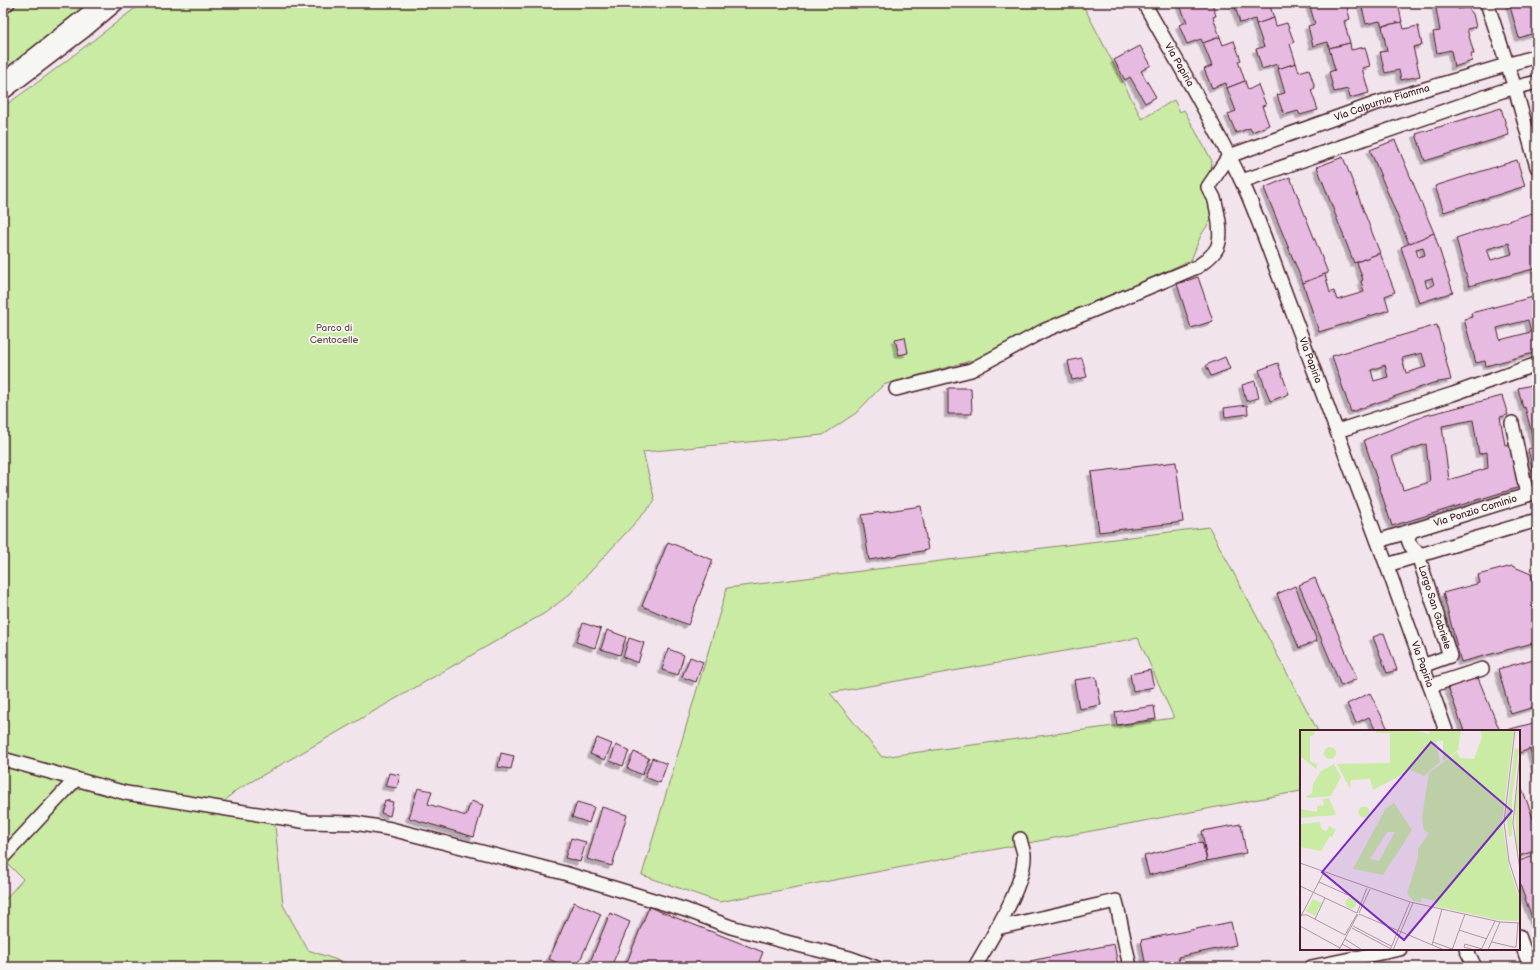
<svg xmlns="http://www.w3.org/2000/svg" width="1540" height="970" viewBox="0 0 1540 970" font-family="'Balsamiq Sans',sans-serif">
<style>
.green{fill:#c9eba4;stroke:#8a8568;fill-rule:evenodd}
.building{fill:#e7bbe1;stroke:#4a1f2b;fill-rule:evenodd;filter:url(#shadow)}
.lines{fill:none;stroke-linecap:round;stroke-linejoin:round}
.minor-casing{stroke:#4a1f2b;stroke-width:16}
.major-casing{stroke:#4a1f2b;stroke-width:19}
.minor{stroke:#f6f6f2;stroke-width:13}
.major{stroke:#f6f6f2;stroke-width:16}
.labels{text-anchor:middle;dominant-baseline:central;stroke-width:3.5;stroke-linejoin:round;paint-order:stroke}
.street-label{font-size:10px;fill:#4a1f2b;stroke:#f6f6f2}
.park-label{font-size:10px;fill:#6a5249;stroke:#f6f6f2}
.inset-road{fill:none;stroke:#af959f;stroke-width:1}
.view{fill:#7b2cbf;fill-opacity:0.15;stroke:#7b2cbf;stroke-width:2}
.inset-edge{fill:none;stroke:#4a1f2b;stroke-width:2}
</style>
<defs>
<filter id="shadow"><feDropShadow dx="-3.5" dy="3.5" stdDeviation="0" flood-color="#0004"/></filter>
</defs>
<rect width="100%" height="100%" fill="#f2e4ed"/>
<filter id="ink" filterUnits="userSpaceOnUse"><feTurbulence type="fractalNoise" baseFrequency=".025" numOctaves="2"/><feDisplacementMap in="SourceGraphic" scale="8" xChannelSelector="R" yChannelSelector="G"/><feConvolveMatrix kernelMatrix="1 2 1 2 8 2 1 2 1" color-interpolation-filters="sRGB"/></filter>
<g filter="url(#ink)">
<g class="green">
<polygon points="12,3 92,3 3,71 3,10"/>
<polygon points="142,3 1082,3 1142,119 1174,100 1180,112 1184,110 1212,161 1208,196 1211,220 1201,235 1191,260 1133,286 1062,315 977,359 883,385 856,413 823,435 643,452 655,501 569,595 545,613 235,791 223,803 106,783 3,754 3,107 45,77"/>
<path d="M1209 527 1318 731H1301V791L719 902 642 875 727 588ZM1138 638 1174 718 882 757 830 693Z"/>
<polygon points="3,765 61,781 61,787 3,850"/>
<polygon points="83,787 275,825 283,905 308,950 357,967 3,967 3,902 23,879 6,862 62,798"/>
</g>
<g class="building">
<polygon points="1179,3 1212,3 1216,16 1213,17 1220,37 1203,43 1201,39 1187,44 1179,25 1187,22"/>
<polygon points="1234,3 1269,3 1274,18 1256,24 1255,19 1240,23"/>
<polygon points="1309,3 1346,3 1350,19 1344,21 1350,43 1329,48 1328,42 1313,46 1308,26 1315,24"/>
<polygon points="1361,3 1398,3 1402,22 1382,26 1380,21 1366,24"/>
<polygon points="1435,3 1457,3 1457,4 1436,8"/>
<polygon points="1509,3 1537,3 1537,32 1519,38"/>
<polygon points="1457,4 1458,9 1468,8 1473,14 1476,27 1467,29 1474,54 1471,54 1472,61 1454,67 1451,50 1437,53 1433,32 1440,31 1436,8"/>
<polygon points="1274,18 1276,26 1287,23 1294,42 1290,44 1296,63 1278,69 1277,64 1262,69 1256,49 1264,47 1256,24"/>
<polygon points="1402,22 1404,29 1418,26 1422,45 1413,47 1420,76 1401,80 1399,70 1385,73 1380,52 1387,51 1382,26"/>
<polygon points="1220,37 1223,45 1234,41 1241,60 1238,61 1245,81 1227,88 1226,83 1212,88 1204,69 1212,66 1203,43"/>
<polygon points="1350,43 1351,50 1365,47 1370,66 1362,68 1369,93 1350,98 1348,89 1334,92 1329,72 1335,70 1329,48"/>
<polygon points="1140,46 1151,65 1141,71 1156,97 1145,103 1130,77 1125,80 1114,60"/>
<polygon points="1296,63 1299,72 1309,69 1315,88 1311,90 1318,110 1300,115 1298,111 1284,115 1277,95 1285,93 1278,69"/>
<polygon points="1245,81 1248,90 1258,85 1266,105 1262,106 1269,125 1252,132 1250,128 1236,133 1228,114 1236,111 1227,88"/>
<polygon points="1501,108 1509,135 1425,161 1416,134"/>
<polygon points="1395,140 1434,233 1409,244 1370,150"/>
<polygon points="1343,157 1380,253 1354,263 1317,167"/>
<polygon points="1517,160 1525,186 1444,212 1435,186"/>
<polygon points="1290,177 1328,273 1303,283 1264,188"/>
<path d="M1532 213 1537 230V268L1469 286 1456 238ZM1509 243 1512 254 1491 260 1487 249Z"/>
<path d="M1434 233 1453 292 1419 303 1401 247ZM1423 247 1425 255 1418 257 1416 249ZM1432 278 1434 285 1427 288 1425 280Z"/>
<polygon points="1380,253 1395,292 1385,296 1389,310 1319,332 1303,283 1325,274 1330,293 1334,291 1337,300 1364,292 1361,281 1363,280 1357,262"/>
<polygon points="1198,277 1213,321 1191,328 1177,284"/>
<path d="M1537 296V352L1486 366 1485 361 1476 363 1464 319 1472 317 1471 313ZM1528 320 1531 332 1500 340 1497 328Z"/>
<path d="M1437 325 1451 380 1433 383 1351 412 1332 356ZM1422 353 1426 367 1406 373 1402 358ZM1385 365 1388 377 1374 381 1371 370Z"/>
<polygon points="905,337 908,353 899,355 895,339"/>
<polygon points="1225,357 1230,369 1211,376 1206,365"/>
<polygon points="1082,358 1087,377 1072,380 1068,361"/>
<polygon points="1278,363 1289,394 1270,401 1259,370"/>
<polygon points="1255,381 1259,398 1246,401 1242,385"/>
<polygon points="1537,384 1537,478 1535,479 1528,449 1535,447 1525,407 1523,408 1518,388"/>
<polygon points="948,388 971,388 972,414 948,414"/>
<path d="M1502 396 1508 415 1500 417 1505 445 1511 444 1520 487 1392 526 1364 440 1427 415ZM1473 420 1479 454 1487 452 1488 468 1449 480 1442 426ZM1426 444 1430 482 1403 490 1392 456Z"/>
<polygon points="1247,405 1248,414 1225,417 1224,408"/>
<polygon points="1176,462 1183,522 1099,532 1091,472"/>
<polygon points="921,506 928,550 869,560 862,515"/>
<polygon points="668,542 713,560 688,625 642,606"/>
<polygon points="1512,566 1531,574 1537,596 1537,642 1461,662 1443,593 1480,583 1478,575"/>
<polygon points="1315,578 1357,679 1341,686 1299,585"/>
<polygon points="1295,586 1317,641 1299,648 1277,594"/>
<polygon points="583,623 601,629 595,648 576,642"/>
<polygon points="607,630 626,637 620,655 601,649"/>
<polygon points="1384,633 1397,670 1387,673 1373,637"/>
<polygon points="629,638 644,643 638,663 623,657"/>
<polygon points="668,649 684,655 678,675 662,670"/>
<polygon points="690,657 703,662 696,682 682,677"/>
<polygon points="1537,658 1537,706 1511,714 1498,669"/>
<polygon points="1150,670 1154,687 1133,691 1130,674"/>
<polygon points="1476,673 1500,731 1464,731 1447,684"/>
<polygon points="1096,677 1101,705 1079,709 1074,680"/>
<polygon points="1370,693 1389,731 1376,731 1369,717 1356,723 1347,704"/>
<polygon points="1154,706 1156,719 1117,725 1115,712"/>
<polygon points="1537,722 1537,774 1530,749 1519,753 1519,731 1503,731"/>
<polygon points="597,738 612,744 605,760 590,754"/>
<polygon points="616,745 629,751 623,766 610,761"/>
<polygon points="634,752 649,758 642,775 627,768"/>
<polygon points="501,753 514,756 511,769 498,767"/>
<polygon points="652,758 667,764 660,783 645,777"/>
<polygon points="389,773 400,775 397,788 385,786"/>
<polygon points="1519,780 1537,829 1537,850 1519,856"/>
<polygon points="418,788 432,791 428,804 466,816 471,801 483,805 474,837 409,818"/>
<polygon points="385,800 393,802 390,816 381,813"/>
<polygon points="577,802 594,807 589,823 572,817"/>
<polygon points="602,807 627,815 612,866 587,859"/>
<polygon points="1241,824 1246,853 1207,861 1202,831"/>
<polygon points="571,838 586,842 580,862 565,858"/>
<polygon points="1202,842 1207,861 1149,875 1144,856"/>
<polygon points="1537,855 1537,931 1519,882 1519,861"/>
<polygon points="574,902 601,914 577,967 566,967 549,959"/>
<polygon points="649,907 763,952 757,967 625,967"/>
<polygon points="610,913 630,922 611,967 588,967"/>
<polygon points="1231,922 1236,945 1178,957 1180,967 1146,967 1141,940"/>
<polygon points="1114,944 1118,965 1107,967 1032,967 1030,961"/>
</g>
<g class="lines">
<g class="minor-casing">
<g id="minor">
<path id="s1" d="M1144 3C1177 62 1212 119 1241 180 1250 198 1257 218 1264 236L1391 577 1446 731"/>
<polyline points="1487,3 1515,88 1537,167"/>
<polyline points="3,7 8,3"/>
<polyline points="3,80 100,3"/>
<path id="s2" d="M1229 156 1374 104 1537 56"/>
<polyline points="1242,181 1502,91 1537,82"/>
<path d="M896 389 971 370 1043 331 1197 267C1204 262 1213 256 1217 248 1223 236 1218 214 1215 201 1214 196 1210 192 1208 187L1229 156"/>
<polyline points="1512,423 1527,495"/>
<polyline points="1337,431 1453,394 1537,364"/>
<path d="M1413 530 1408 536C1408 545 1413 550 1421 554"/>
<path id="s3" d="M1378 541 1537 492"/>
<path id="s4" d="M1418 555 1450 656 1422 666"/>
<polyline points="1387,565 1537,520"/>
<polyline points="1430,686 1482,669"/>
<polyline points="3,759 126,793 308,822 355,823 391,829 564,873 686,910 731,927 790,943 850,958 875,967"/>
<polyline points="3,857 76,779"/>
<polyline points="997,928 1116,901 1130,967"/>
<polyline points="1519,936 1530,967"/>
<polyline points="1466,949 1475,967"/>
<path d="M975 967C990 940 1026 884 1024 854 1023 849 1021 844 1020 839"/>
<polyline points="1311,967 1400,949"/>
</g>
</g>
<g class="major-casing">
<polyline id="major" points="3,91 83,30 115,3"/>
</g>
<use href="#minor" class="minor"/>
<use href="#major" class="major"/>
</g>
</g>
<g class="labels">
<g class="street-label">
<text stroke="none"><textPath href="#s1" startOffset="71">Via Papiria</textPath></text>
<text stroke="none"><textPath href="#s2" startOffset="162">Via Calpurnio Fiamma</textPath></text>
<text stroke="none"><textPath href="#s1" startOffset="395">Via Papiria</textPath></text>
<text stroke="none"><textPath href="#s3" startOffset="102">Via Ponzio Cominio</textPath></text>
<text stroke="none"><textPath href="#s4" startOffset="55">Largo San Gabriele</textPath></text>
<text stroke="none"><textPath href="#s1" startOffset="719">Via Papiria</textPath></text>
</g>
<g class="park-label">
<text x="334" y="328">Parco di<tspan x="334" dy="12">Centocelle</tspan></text>
</g>
</g>
<g transform="translate(1300 730)">
<rect width="220" height="220" fill="#f2e4ed"/>
<path d="M0 0H15L14 5 10 6V31L17 34 19 30 16 39 0 26ZM76 0H114L129 4 130 0H161L158 20 143 31V11H136L140 32 124 46 111 40 73 60 70 49 51 50 50 59 37 34 90 33V3H76ZM176 0H214L202 92 209 137 220 171V191L198 190 135 176 136 171 122 168 121 172 113 171 107 163 118 128V119L129 103 124 101 122 87 129 43 157 22 160 28 174 29 182 7 181 2ZM24 23a6 6 0 1 1 12 0a6 6 0 1 1-12 0ZM215 18 219 20 212 67V106L209 107 206 87ZM34 34 41 47 31 66 8 68 6 66 12 63 13 54 21 41ZM220 38V122L217 121 215 77ZM29 68 36 85 0 88V79L17 82V76L24 75 23 69ZM94 73 112 100 83 145 53 139 86 78ZM87 102H95L79 131 70 129ZM58.5 82a5.5 5.5 0 1 1 11 0a5.5 5.5 0 1 1-11 0ZM20 92 21 98 26 102 29 96 36 100 32 107 30 106 21 121 0 117V94ZM45.5 173a5.5 5.5 0 1 1 11 0a5.5 5.5 0 1 1-11 0ZM13 169 22 173 15 186 6 181Z" fill="#c9eba4" fill-rule="evenodd"/>
<path class="inset-road" d="M215 0 204 92 209 131 220 166M220 23 213 93 220 140M0 133 110 172 200 192 220 193M19 152 48 165M0 156 57 183M57 183 67 158M59 183 70 159M59 184 144 220M1 185H7L45 205M0 188 24 142M15 189 25 168M0 196 40 218M53 196 91 216M52 198 91 219M159 200 187 209M45 205 57 184M45 209 62 220M133 212 152 219M192 212 213 217M42 214 53 220M132 215 142 179M213 217H216L218 193M39 220 58 184M90 220 110 172M93 220 113 173M152 220 165 184M174 220 164 217 165 214 182 219M181 220 195 191M188 220 200 192"/>
<path class="view" d="M131 12 212 81 104 210 22 142Z"/>
<rect width="220" height="220" class="inset-edge"/>
</g>
<rect width="1540" height="970" fill="none" stroke="#f6f6f2" stroke-width="16"/>
<rect x="8" y="8" width="1524" height="954" fill="none" stroke="#4a1f2b" stroke-width="1.5" filter="url(#ink)"/>
</svg>
